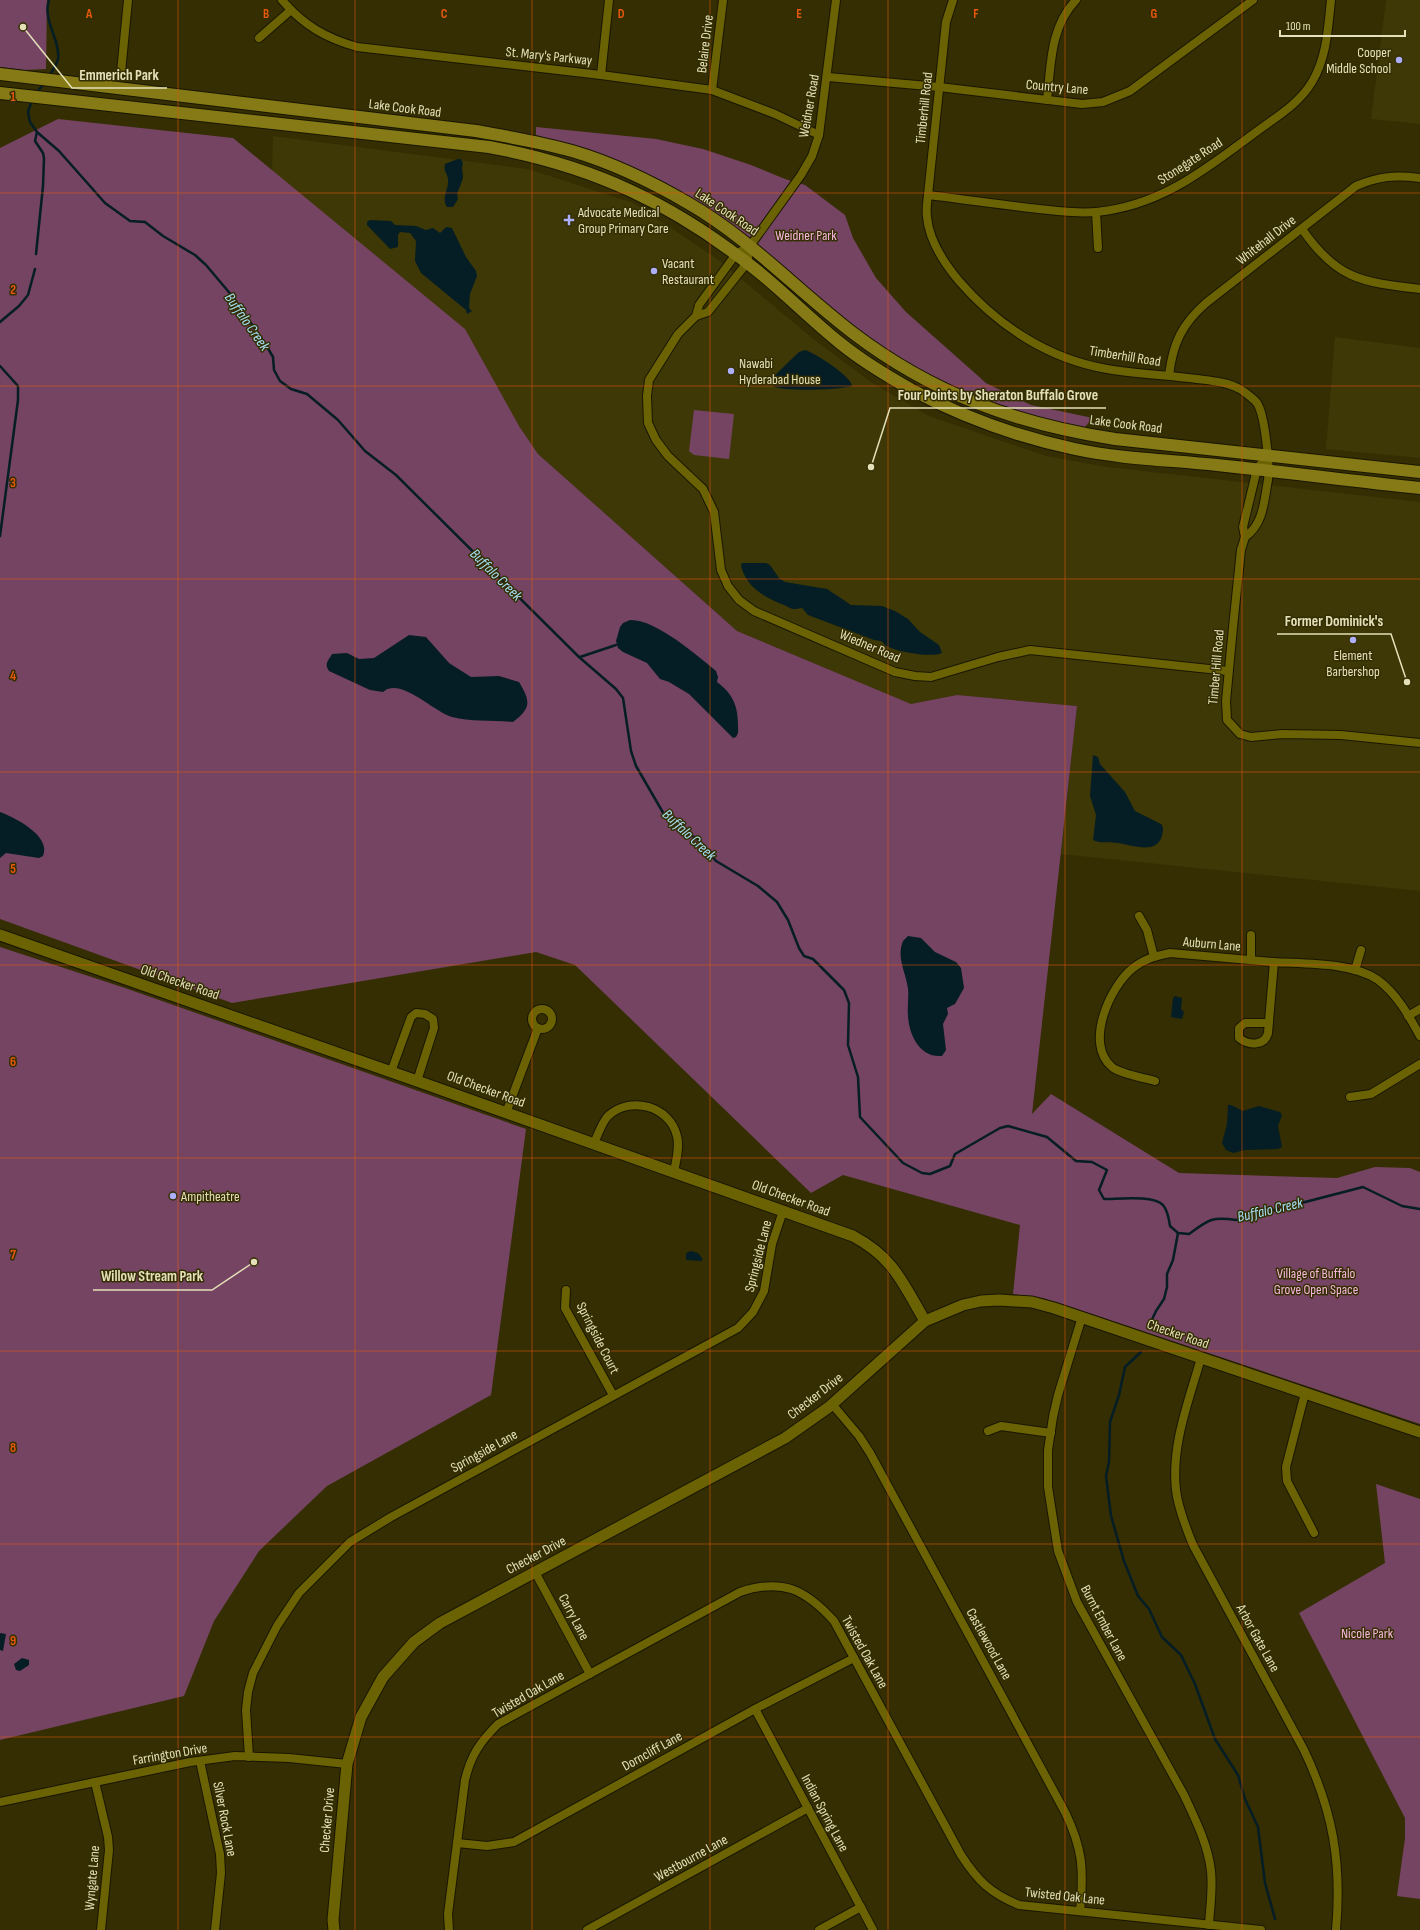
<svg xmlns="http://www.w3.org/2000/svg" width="1420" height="1930" viewBox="0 0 1420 1930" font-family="'Sofia Sans Condensed',sans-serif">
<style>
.built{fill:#3e3806}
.green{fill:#754463}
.water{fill:#051d24}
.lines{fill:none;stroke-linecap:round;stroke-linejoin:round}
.stream{stroke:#051d24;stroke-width:2.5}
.street-casing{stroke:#191601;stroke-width:10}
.secondary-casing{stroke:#191601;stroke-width:13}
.primary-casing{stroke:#191601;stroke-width:14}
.street{stroke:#6b6203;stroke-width:8}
.secondary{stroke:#6b6203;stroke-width:11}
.primary{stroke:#857a15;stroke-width:12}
.grid{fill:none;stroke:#e8590c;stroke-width:1;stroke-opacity:0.55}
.poi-dot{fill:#adaffb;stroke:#342e02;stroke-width:1.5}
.labels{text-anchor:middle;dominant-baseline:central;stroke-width:3;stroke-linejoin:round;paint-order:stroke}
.street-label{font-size:14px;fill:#e4e0b9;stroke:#342e02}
.poi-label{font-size:14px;fill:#e4e0b9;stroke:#342e02;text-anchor:start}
.park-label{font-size:14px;fill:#f8b7de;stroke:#342e02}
.water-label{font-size:15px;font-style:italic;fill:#a4e0f6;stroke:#342e02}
.grid-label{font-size:13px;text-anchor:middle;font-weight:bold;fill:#e8590c;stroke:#342e02;stroke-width:3;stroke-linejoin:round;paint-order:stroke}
.leader{fill:none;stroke:#e4e0b9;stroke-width:1.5}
.callout-dot{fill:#e4e0b9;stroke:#342e02;stroke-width:1.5}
.callout-label{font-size:15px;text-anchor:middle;font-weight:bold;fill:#e4e0b9;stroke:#342e02;stroke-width:3;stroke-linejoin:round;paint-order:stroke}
</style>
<rect width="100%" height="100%" fill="#342e02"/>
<g class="built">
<polygon points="1386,0 1420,0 1420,124 1371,119"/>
<polygon points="273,136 528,169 633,203 716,258 817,342 874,384 929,416 1046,456 1107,467 1420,502 1420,891 1061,854 1077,706 957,695 911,704 737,631 538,454 519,426 272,170"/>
<polygon points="1335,337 1420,348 1420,458 1326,449"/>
</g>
<g class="green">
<polygon points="0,0 47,0 46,69 24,70 0,67"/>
<polygon points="58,119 233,138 465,329 519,426 538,454 737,631 911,704 957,695 1077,706 1032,1114 1051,1094 1179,1173 1337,1178 1375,1167 1410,1168 1420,1172 1420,1424 1101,1317 1043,1298 1013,1294 1020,1225 843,1175 811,1193 575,965 536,952 232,1003 0,919 0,148"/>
<polygon points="536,127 656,139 703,149 751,165 785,179 805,185 845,215 853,238 876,278 906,312 986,383 1031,405 1093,418 1082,430 1056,424 963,392 892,355 837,313 768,255 601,157 536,135"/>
<polygon points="694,410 734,414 729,459 694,455 689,451"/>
<polygon points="0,947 125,988 526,1129 491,1395 327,1486 259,1551 214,1621 184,1696 0,1740"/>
<polygon points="1376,1484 1420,1499 1420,1899 1397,1896 1405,1838 1405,1818 1299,1613 1385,1563"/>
</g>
<g class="water">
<path d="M458 159H461L463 164C461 168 463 172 463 177 462 185 455 192 458 199L453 207H447C441 197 449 189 448 180 448 173 443 172 445 164Z"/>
<polygon points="370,220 391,221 395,225 416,226 426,230 433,228 440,233 446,227 452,228 466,257 476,271 477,276 470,294 469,308 472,311 467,314 466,310 421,273 415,261 416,241 410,233 400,232 398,235 398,247 390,249 367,225 367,222"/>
<path d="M805 350C815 353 851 376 852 386 840 390 782 392 773 386L771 379 799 352Z"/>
<path d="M766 563 770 565 779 578 785 582 827 589 851 605 882 606 895 611 908 619 920 632 939 645 942 653C932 658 895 652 885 645 884 644 883 642 881 641L874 640 808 615 802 608C800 608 798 609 796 609 792 610 787 606 784 605 764 597 747 588 741 566L742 563Z"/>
<path d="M630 620C655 619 697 655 716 671L718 677 717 682C733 694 738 706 738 725 738 730 739 733 736 737L733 738 689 694 669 682 660 679 647 663 623 652 618 648 616 641 620 627 623 623Z"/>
<path d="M409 635 426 637 449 663 471 677 499 676 519 682C531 702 531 708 513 722 493 720 471 722 452 717 435 712 405 682 388 689 386 689 385 691 383 692L370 690 329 671C324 664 328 661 332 654L347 653 359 659 374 658Z"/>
<path d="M1093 755 1098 757 1100 764 1125 792 1135 811 1161 824C1164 827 1163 831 1162 836 1156 856 1130 844 1117 843 1108 841 1101 844 1093 840L1096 815 1090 796Z"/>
<path d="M0 812C14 817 52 836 43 856L39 858 6 853 0 858Z"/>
<path d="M908 936 921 938 935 952 956 962 961 968 964 988 955 1004 947 1008 948 1014 943 1024 946 1050 942 1056C920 1058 909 1035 908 1016 907 1007 909 998 908 989 906 972 896 958 903 941Z"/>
<polygon points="1175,996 1182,998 1181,1009 1184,1012 1182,1019 1171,1017 1173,998"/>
<polygon points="1228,1105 1231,1105 1243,1111 1259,1106 1280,1112 1282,1115 1278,1126 1282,1147 1278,1149 1245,1150 1233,1153 1226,1150 1222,1143 1227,1124"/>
<polygon points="691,1251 698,1253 702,1258 702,1261 686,1260 686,1253"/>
<polygon points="0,1633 6,1634 3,1651 0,1650"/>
<polygon points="22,1658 29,1660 29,1665 20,1671 16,1670 14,1664"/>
</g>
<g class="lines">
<g class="stream">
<path d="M49 77C51 72 57 65 58 59 61 41 42 20 49 0"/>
<polyline points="37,92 44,84"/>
<path d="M32 100 28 112 30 122 37 132 59 151 105 203 130 221 145 222 163 236 195 255 206 265 233 297 266 345 273 357 274 370 280 381 291 389 307 394 338 420 365 451 396 475 579 657 616 689 623 698 631 751 636 766 665 816 676 827 696 838 716 861 758 886 777 902 788 920 799 948 804 956 813 959 844 990 849 1003 848 1045 858 1077 860 1117 903 1163 922 1173 930 1174 950 1166 955 1154 1000 1128 1008 1126 1047 1137 1076 1161 1092 1162 1107 1170 1099 1190 1104 1199C1119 1199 1153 1195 1163 1205 1168 1211 1169 1219 1170 1226L1178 1233 1189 1234C1208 1220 1212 1216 1236 1220L1363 1187 1402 1206 1420 1209"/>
<polyline points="36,254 43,186 44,158 43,153 35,141 37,132"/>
<polyline points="0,322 19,306 28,295 35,269"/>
<polyline points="0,366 18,386 18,400 0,536"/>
<polyline points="580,657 616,645"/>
<polyline points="1148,1328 1156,1311 1164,1299 1167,1287 1167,1274 1173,1260 1178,1233"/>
<polyline points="1141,1352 1125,1367 1119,1395 1110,1422 1109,1462 1106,1476 1111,1516 1124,1561 1138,1596 1149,1609 1162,1637 1181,1655 1195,1684 1215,1739 1238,1775 1245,1799 1258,1827 1265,1883 1275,1919"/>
</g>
<g class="street-casing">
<g id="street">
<path d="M282 0C304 26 326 38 357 47L601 75 712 90 775 114 819 135"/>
<polyline points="836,0 819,135 812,156 801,175 750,246 747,263 708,312 696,316 678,334 649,380 647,396 648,423 656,440 668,456 703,489 714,512 721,570 728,586 739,600 754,611 895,672 915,676 931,677 998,657 1030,650 1228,671"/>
<path d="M953 0 946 22 928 195C927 202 926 210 927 217 929 241 944 263 959 281 997 325 1048 359 1107 369 1136 374 1167 375 1197 379 1213 381 1229 382 1243 391 1247 394 1254 399 1257 403 1265 415 1270 466 1268 480 1264 500 1264 524 1245 537"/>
<polyline points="259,38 291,10"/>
<polyline points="121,72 128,0"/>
<polyline points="601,75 609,0"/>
<polyline points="828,77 939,87 1082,104 1103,102 1130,91 1253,0"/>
<polyline points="712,90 723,0"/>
<path d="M1047 100C1051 65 1050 27 1076 0"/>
<path d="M928 195C962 199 996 204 1030 208 1052 210 1074 214 1096 212 1161 206 1206 169 1256 132 1276 117 1299 104 1312 82 1327 57 1328 28 1331 0"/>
<polyline points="1096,212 1098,248"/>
<path d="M1302 229C1337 280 1362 282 1420 289"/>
<polyline points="696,316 699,305 736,254 750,246"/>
<path d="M1169 375C1173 343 1182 324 1206 303L1356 186C1379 176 1395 175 1420 178"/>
<polyline points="1267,456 1257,469 1243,527 1245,537 1241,550 1233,627 1226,701 1227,720 1240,734 1251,737 1282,734 1341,735 1420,743"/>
<polyline points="1139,916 1147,930 1154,957"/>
<polyline points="1251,960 1251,935"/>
<polyline points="1355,970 1361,950"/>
<circle cx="542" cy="1019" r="10"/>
<polyline points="1408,1016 1420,1009"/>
<path d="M1269 1023H1245L1239 1028V1038C1249 1046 1265 1046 1268 1033L1274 962"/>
<polyline points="391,1072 411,1017 416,1013 425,1014 433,1019 434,1028 417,1081"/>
<path d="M1155 1081C1145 1078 1120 1074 1112 1067 1084 1044 1110 986 1133 968 1144 959 1156 956 1170 953 1204 956 1239 959 1273 962 1304 964 1352 962 1378 980 1397 994 1409 1016 1420 1036"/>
<polyline points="1350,1097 1371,1094 1420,1064"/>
<polyline points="506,1113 538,1028"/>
<path d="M594 1143C598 1135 602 1122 608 1116 630 1095 670 1106 677 1136 680 1147 676 1161 674 1172"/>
<polyline points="566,1290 565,1308 613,1395"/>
<path d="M1082 1317 1058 1395 1053 1417 1048 1450V1487L1058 1551 1077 1602 1184 1795C1195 1819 1208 1844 1211 1871 1213 1889 1210 1907 1209 1925"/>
<path d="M1201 1358C1189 1400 1171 1445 1176 1490 1178 1508 1186 1528 1193 1545L1304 1750C1333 1811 1342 1863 1336 1930"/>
<polyline points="1305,1393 1286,1467 1287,1481 1314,1533"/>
<path d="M832 1404 859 1436 870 1453 1065 1812C1083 1849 1084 1870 1080 1911"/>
<polyline points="988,1431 1001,1426 1051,1433"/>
<polyline points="535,1572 590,1674"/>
<polyline points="755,1709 873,1930"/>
<polyline points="249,1757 246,1710 248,1692 253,1673 277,1626 299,1593 350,1542 391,1517 738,1328 753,1312 764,1291 772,1244 783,1211"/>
<polyline points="200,1761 220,1854 221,1873 215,1930"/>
<polyline points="95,1782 108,1837 109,1850 101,1930"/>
<polyline points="0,1802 190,1762 235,1756 289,1758 347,1764"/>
<polyline points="457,1843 487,1846 514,1842 755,1709 854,1658"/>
<path d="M449 1930 448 1914 465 1780C471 1755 480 1742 498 1724L740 1592C782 1578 805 1589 834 1621L961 1855C978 1881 990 1893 1019 1905L1261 1930"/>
<polyline points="587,1930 808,1808"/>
<polyline points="819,1930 861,1907"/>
</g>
</g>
<g class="secondary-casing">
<g id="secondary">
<path d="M0 935 417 1081 853 1236C894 1258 902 1282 925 1321"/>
<polyline points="334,1930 333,1920 347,1764 361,1717 383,1677 414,1642 440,1623 785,1438 829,1407 925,1321 963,1305 981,1301 999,1300 1032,1302 1054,1308 1420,1432"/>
</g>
</g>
<g class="primary-casing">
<g id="primary">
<path d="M0 74 476 131C509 137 541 142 572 151 613 163 652 182 688 203 749 238 797 290 853 333 933 394 1017 424 1115 439L1420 472"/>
<path d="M0 93 489 147C593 166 672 203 755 269 784 292 810 319 840 343 862 361 887 376 912 390 963 417 1018 437 1075 449 1121 459 1170 460 1217 465 1285 472 1352 481 1420 488"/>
</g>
</g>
<use href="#street" class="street"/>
<use href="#secondary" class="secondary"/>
<use href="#primary" class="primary"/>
</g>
<path class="grid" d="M178 0V1930M355 0V1930M532 0V1930M710 0V1930M888 0V1930M1065 0V1930M1242 0V1930M0 193H1420M0 386H1420M0 579H1420M0 772H1420M0 965H1420M0 1158H1420M0 1351H1420M0 1544H1420M0 1737H1420"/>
<g class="poi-dot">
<circle cx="1399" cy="60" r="4"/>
<path d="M567 214h4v4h4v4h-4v4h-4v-4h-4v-4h4z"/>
<circle cx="654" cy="271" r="4"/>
<circle cx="731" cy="371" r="4"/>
<circle cx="1353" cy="640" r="4"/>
<circle cx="173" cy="1196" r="4"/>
</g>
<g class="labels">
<g class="street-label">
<text transform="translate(705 44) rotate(-83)">Belaire Drive</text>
<text transform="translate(549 56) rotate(6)">St. Mary's Parkway</text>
<text transform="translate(1057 87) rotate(5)">Country Lane</text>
<text transform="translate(809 106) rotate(-80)">Weidner Road</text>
<text transform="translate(405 108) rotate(7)">Lake Cook Road</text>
<text transform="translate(924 108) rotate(-84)">Timberhill Road</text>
<text transform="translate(1190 161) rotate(-33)">Stonegate Road</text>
<text transform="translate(727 212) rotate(34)">Lake Cook Road</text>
<text transform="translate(1266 240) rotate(-38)">Whitehall Drive</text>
<text transform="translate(1125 356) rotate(9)">Timberhill Road</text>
<text transform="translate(1126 424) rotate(7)">Lake Cook Road</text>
<text transform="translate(870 646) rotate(23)">Wiedner Road</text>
<text transform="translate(1216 667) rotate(-85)">Timber Hill Road</text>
<text transform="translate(1212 944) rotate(5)">Auburn Lane</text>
<text transform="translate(180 982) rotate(19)">Old Checker Road</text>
<text transform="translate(486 1089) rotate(20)">Old Checker Road</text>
<text transform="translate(791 1198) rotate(20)">Old Checker Road</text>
<text transform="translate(758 1256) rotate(-76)">Springside Lane</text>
<text transform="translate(1178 1334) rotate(19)">Checker Road</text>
<text transform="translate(598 1338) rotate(63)">Springside Court</text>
<text transform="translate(815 1396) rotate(-38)">Checker Drive</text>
<text transform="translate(484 1451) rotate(-29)">Springside Lane</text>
<text transform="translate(536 1555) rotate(-28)">Checker Drive</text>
<text transform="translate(574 1617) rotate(62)">Carry Lane</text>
<text transform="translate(1104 1623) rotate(62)">Burnt Ember Lane</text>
<text transform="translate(1258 1638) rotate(61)">Arbor Gate Lane</text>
<text transform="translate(989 1644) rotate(61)">Castlewood Lane</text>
<text transform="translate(865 1652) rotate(61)">Twisted Oak Lane</text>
<text transform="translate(528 1694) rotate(-30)">Twisted Oak Lane</text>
<text transform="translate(652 1751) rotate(-29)">Dorncliff Lane</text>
<text transform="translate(170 1754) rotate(-10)">Farrington Drive</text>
<text transform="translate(825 1813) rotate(62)">Indian Spring Lane</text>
<text transform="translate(225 1819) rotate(79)">Silver Rock Lane</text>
<text transform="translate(327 1820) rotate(-85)">Checker Drive</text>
<text transform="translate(691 1858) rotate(-29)">Westbourne Lane</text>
<text transform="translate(92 1878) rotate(-85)">Wyngate Lane</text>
<text transform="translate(1065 1896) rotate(6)">Twisted Oak Lane</text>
</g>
<g class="poi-label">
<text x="1391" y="52" text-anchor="end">Cooper<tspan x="1391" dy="16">Middle School</tspan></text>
<text x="578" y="212">Advocate Medical<tspan x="578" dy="16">Group Primary Care</tspan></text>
<text x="662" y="263">Vacant<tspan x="662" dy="16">Restaurant</tspan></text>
<text x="739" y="363">Nawabi<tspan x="739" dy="16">Hyderabad House</tspan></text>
<text x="1353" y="655" text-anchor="middle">Element<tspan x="1353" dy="16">Barbershop</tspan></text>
<text x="181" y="1196">Ampitheatre</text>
</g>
<g class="park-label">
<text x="806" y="235">Weidner Park</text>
<text x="1316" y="1273">Village of Buffalo<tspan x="1316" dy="16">Grove Open Space</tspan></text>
<text x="1367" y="1633">Nicole Park</text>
</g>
<g class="water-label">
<text transform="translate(247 322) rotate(55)">Buffalo Creek</text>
<text transform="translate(496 575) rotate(45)">Buffalo Creek</text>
<text transform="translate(689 835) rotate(43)">Buffalo Creek</text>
<text transform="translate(1270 1210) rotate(-13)">Buffalo Creek</text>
</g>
</g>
<g class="grid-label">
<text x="89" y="18">A</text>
<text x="266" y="18">B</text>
<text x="444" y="18">C</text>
<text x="621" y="18">D</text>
<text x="799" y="18">E</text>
<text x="976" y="18">F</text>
<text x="1154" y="18">G</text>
<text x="13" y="101">1</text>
<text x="13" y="294">2</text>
<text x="13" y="487">3</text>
<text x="13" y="680">4</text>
<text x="13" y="873">5</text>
<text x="13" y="1066">6</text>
<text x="13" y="1259">7</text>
<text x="13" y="1452">8</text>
<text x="13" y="1645">9</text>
</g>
<path class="leader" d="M23 27L72 88H167M871 467L890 408H1106M1407 682L1391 634H1277M254 1262L212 1290H93"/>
<g class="callout-dot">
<circle cx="23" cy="27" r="4"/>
<circle cx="871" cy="467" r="4"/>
<circle cx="1407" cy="682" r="4"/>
<circle cx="254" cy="1262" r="4"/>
</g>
<g class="callout-label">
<text x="119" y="80">Emmerich Park</text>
<text x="998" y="400">Four Points by Sheraton Buffalo Grove</text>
<text x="1334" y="626">Former Dominick's</text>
<text x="152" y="1281">Willow Stream Park</text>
</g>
<path d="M1280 30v6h125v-6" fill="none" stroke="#e4e0b9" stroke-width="2"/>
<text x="1286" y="30" font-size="12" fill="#e4e0b9" stroke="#342e02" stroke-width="3" paint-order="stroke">100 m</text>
</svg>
